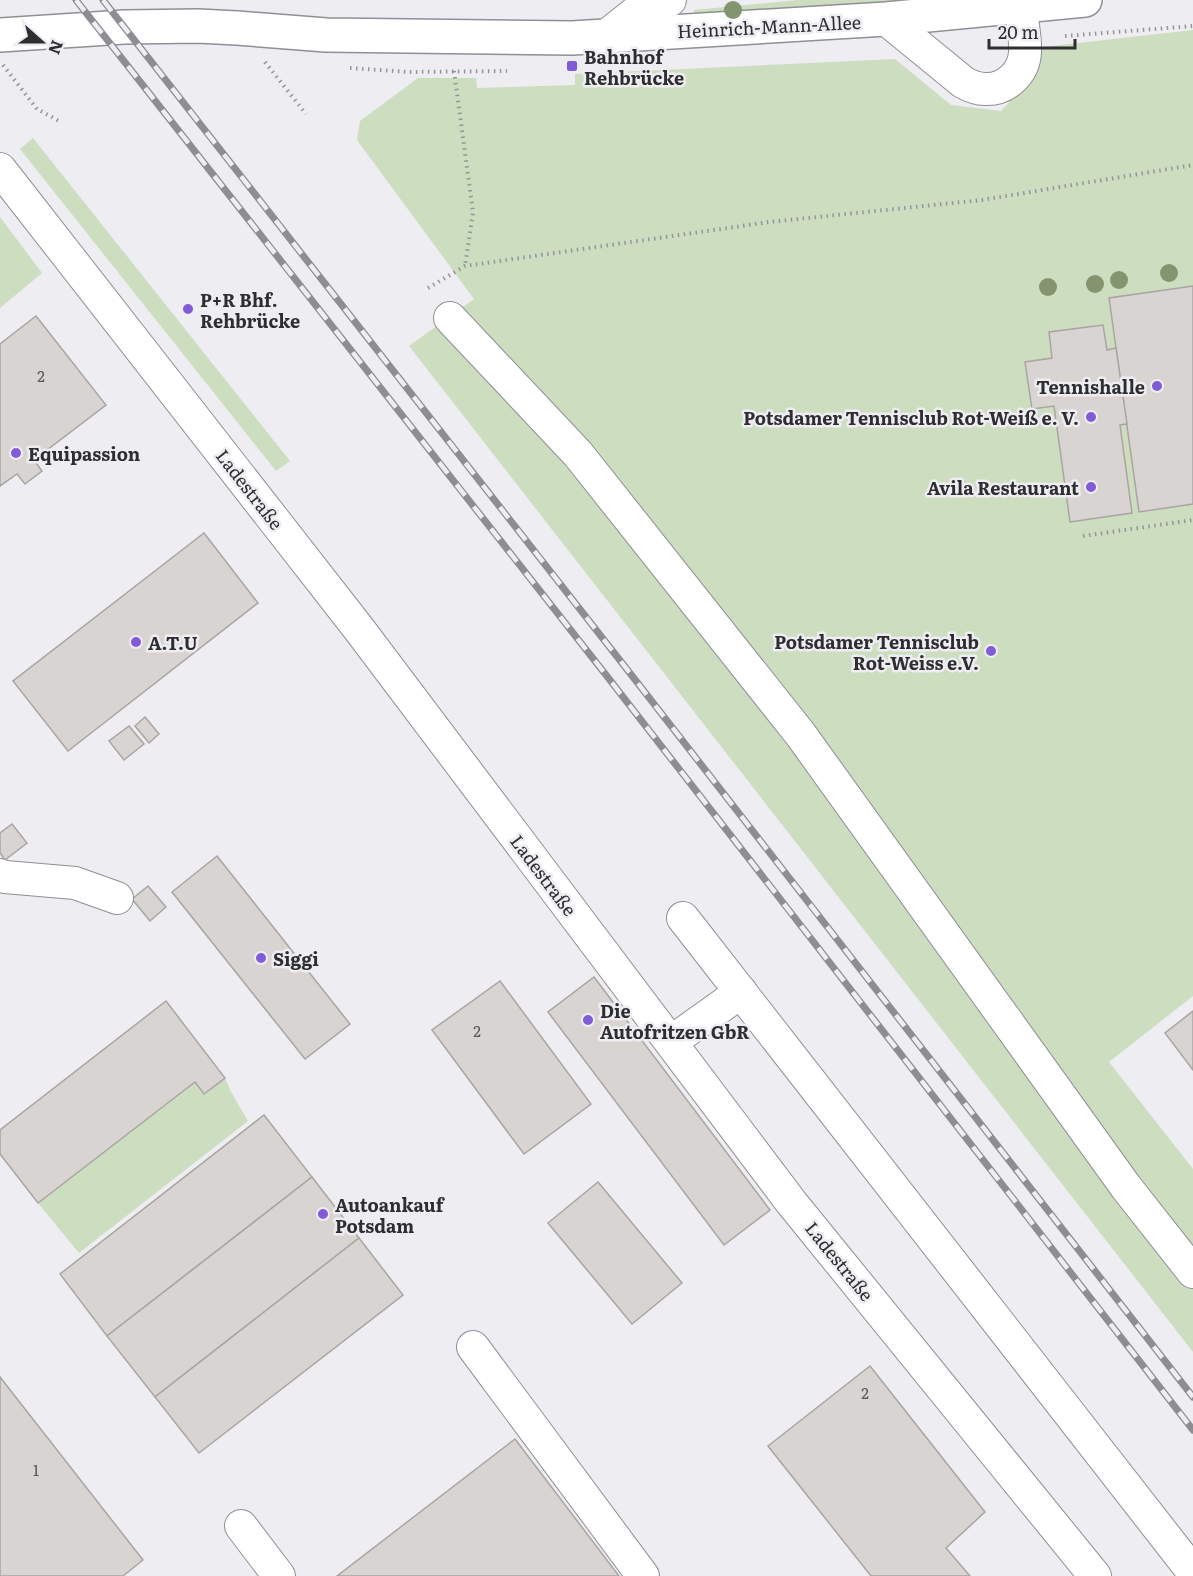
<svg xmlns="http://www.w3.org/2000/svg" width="1193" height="1576" viewBox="0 0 1193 1576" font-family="Literata,serif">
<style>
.green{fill:#cdddc0}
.building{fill:#d8d4d1;stroke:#a9a5a2;stroke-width:1.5}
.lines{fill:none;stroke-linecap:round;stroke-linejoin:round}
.minor-casing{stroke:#8f8f94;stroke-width:34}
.major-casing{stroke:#8f8f94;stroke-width:36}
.path{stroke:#959598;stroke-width:4;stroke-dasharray:1.5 4.5;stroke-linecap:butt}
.minor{stroke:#fff;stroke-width:32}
.major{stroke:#fff;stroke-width:33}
.rail-casing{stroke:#8e8e92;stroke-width:7}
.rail{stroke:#ededf2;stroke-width:4.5;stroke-dasharray:14;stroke-linecap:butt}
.tree{fill:#849470}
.poi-dot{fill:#815cd6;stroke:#ededf2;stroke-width:2}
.labels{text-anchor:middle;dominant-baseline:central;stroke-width:5;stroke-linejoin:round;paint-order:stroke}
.number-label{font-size:15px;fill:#585858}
.street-label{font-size:18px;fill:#2e2e30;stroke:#ededf2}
.poi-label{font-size:18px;font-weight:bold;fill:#2e2e30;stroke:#ededf2;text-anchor:start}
</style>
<rect width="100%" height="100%" fill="#ededf2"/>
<g class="green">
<polygon points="797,0 908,0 695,18 694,10"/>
<polygon points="1193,30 1193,996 1109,1062 1193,1169 1193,1352 409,346 474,299 357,140 360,121 418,78 476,78 477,88 575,85 575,74 895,59 951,105 1001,111 1034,76 1034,48"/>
<polygon points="33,138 290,461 276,471 20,149"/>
<polygon points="0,217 42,273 0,308"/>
<polygon points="225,1078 231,1092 248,1121 79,1253 38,1203 195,1082 204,1094"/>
</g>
<g class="building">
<polygon points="1193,286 1193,504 1139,512 1109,298"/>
<polygon points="36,316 106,405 34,460 42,471 25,484 17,474 0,486 0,344"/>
<polygon points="1103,325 1107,350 1116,348 1127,424 1120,425 1132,513 1070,522 1054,406 1032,409 1025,362 1052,358 1049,332"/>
<polygon points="204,533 258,603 68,751 13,681"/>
<polygon points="145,717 159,734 149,743 135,726"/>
<polygon points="129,726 144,744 124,760 109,741"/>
<polygon points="12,824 27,843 5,860 0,853 0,833"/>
<polygon points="217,856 350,1024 305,1059 172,892"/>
<polygon points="148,886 166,907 150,921 132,899"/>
<polygon points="594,977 770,1210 724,1245 548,1012"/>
<polygon points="500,981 591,1104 524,1154 432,1030"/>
<polygon points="166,1001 225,1078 204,1094 195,1082 38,1203 0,1154 0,1130"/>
<polygon points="1193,1011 1193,1070 1165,1033"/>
<polygon points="264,1115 312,1177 107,1336 60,1274"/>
<polygon points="312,1177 359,1238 155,1397 107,1336"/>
<polygon points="598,1182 682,1283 632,1324 548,1223"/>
<polygon points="359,1238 403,1295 199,1453 155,1397"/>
<polygon points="870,1366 985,1512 946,1548 970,1576 871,1576 768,1446"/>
<polygon points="0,1377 143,1560 123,1576 0,1576"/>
<polygon points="515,1439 619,1576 337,1576"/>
</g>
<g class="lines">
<g class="minor-casing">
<g id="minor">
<path d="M886 19 963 82C970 86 977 89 985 89 1006 90 1024 73 1025 52 1026 39 1022 20 1020 6L994 0"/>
<polyline points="606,36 645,5 670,0"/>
<polyline points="0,169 359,629 791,1202 1095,1576"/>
<polyline points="450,318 578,454 801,735 1126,1187 1193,1272"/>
<polyline points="0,875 5,877 75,883 117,898"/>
<polyline points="683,918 1193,1572"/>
<polyline points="671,1042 741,992"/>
<polyline points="473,1347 643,1576"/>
<polyline points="241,1526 279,1576"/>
</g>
</g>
<g class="major-casing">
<polyline id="major" points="0,35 124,27 198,26 237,28 326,35 572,38 886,19 1085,0"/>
</g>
<g class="path">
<polyline points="1065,36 1193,26"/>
<polyline points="265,62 306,114"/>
<polyline points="3,65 37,109 59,121"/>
<polyline points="350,68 409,72 507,71"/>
<polyline points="454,71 473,212 465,266"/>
<polyline points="428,288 465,266 769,222 982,200 1193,165"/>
<polyline points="1083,536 1193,520"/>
</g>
<use href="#minor" class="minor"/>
<use href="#major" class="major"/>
<g class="rail-casing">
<g id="rail">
<polyline points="76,0 606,675 1193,1430"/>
<polyline points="103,0 633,677 1193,1397"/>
</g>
</g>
<use href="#rail" class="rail"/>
</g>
<g class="tree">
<circle cx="733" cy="10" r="9"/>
<circle cx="1169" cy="273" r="9"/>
<circle cx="1119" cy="280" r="9"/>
<circle cx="1095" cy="284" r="9"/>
<circle cx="1048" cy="287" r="9"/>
</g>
<g class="poi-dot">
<rect x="566" y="60" width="12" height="12" rx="3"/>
<circle cx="188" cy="309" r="6"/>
<circle cx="1157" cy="386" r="6"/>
<circle cx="1091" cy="417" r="6"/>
<circle cx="16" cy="453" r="6"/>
<circle cx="1091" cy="487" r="6"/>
<circle cx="136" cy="642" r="6"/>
<circle cx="991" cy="651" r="6"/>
<circle cx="261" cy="958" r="6"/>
<circle cx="588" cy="1020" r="6"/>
<circle cx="323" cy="1214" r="6"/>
</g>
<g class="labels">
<g class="number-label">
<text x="41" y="375">2</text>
<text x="477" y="1030">2</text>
<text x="865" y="1392">2</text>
<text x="36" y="1469">1</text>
</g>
<g class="street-label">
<text transform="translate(769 26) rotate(-3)">Heinrich-Mann-Allee</text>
<text transform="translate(250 489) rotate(52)">Ladestraße</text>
<text transform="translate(544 875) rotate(53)">Ladestraße</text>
<text transform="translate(840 1261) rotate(51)">Ladestraße</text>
</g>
<g class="poi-label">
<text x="584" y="56">Bahnhof<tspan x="584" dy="21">Rehbrücke</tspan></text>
<text x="200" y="299">P+R Bhf.<tspan x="200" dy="21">Rehbrücke</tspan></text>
<text x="1145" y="386" text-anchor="end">Tennishalle</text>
<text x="1079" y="417" text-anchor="end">Potsdamer Tennisclub Rot-Weiß e. V.</text>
<text x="28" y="453">Equipassion</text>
<text x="1079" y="487" text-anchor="end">Avila Restaurant</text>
<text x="979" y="641" text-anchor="end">Potsdamer Tennisclub<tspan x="979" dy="21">Rot-Weiss e.V.</tspan></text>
<text x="148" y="642">A.T.U</text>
<text x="273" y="958">Siggi</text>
<text x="600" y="1010">Die<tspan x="600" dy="21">Autofritzen GbR</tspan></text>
<text x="335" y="1204">Autoankauf<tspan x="335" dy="21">Potsdam</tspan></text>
</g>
</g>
<g transform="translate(42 42) rotate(111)" stroke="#ededf2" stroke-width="4.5" paint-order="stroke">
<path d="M0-4.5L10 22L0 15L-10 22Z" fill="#2e2e30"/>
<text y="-9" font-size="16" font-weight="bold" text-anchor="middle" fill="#2e2e30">N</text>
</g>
<path d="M989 39v9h86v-9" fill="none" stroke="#2e2e30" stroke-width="3"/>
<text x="998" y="39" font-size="18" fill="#2e2e30" stroke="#ededf2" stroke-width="4.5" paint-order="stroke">20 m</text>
</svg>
